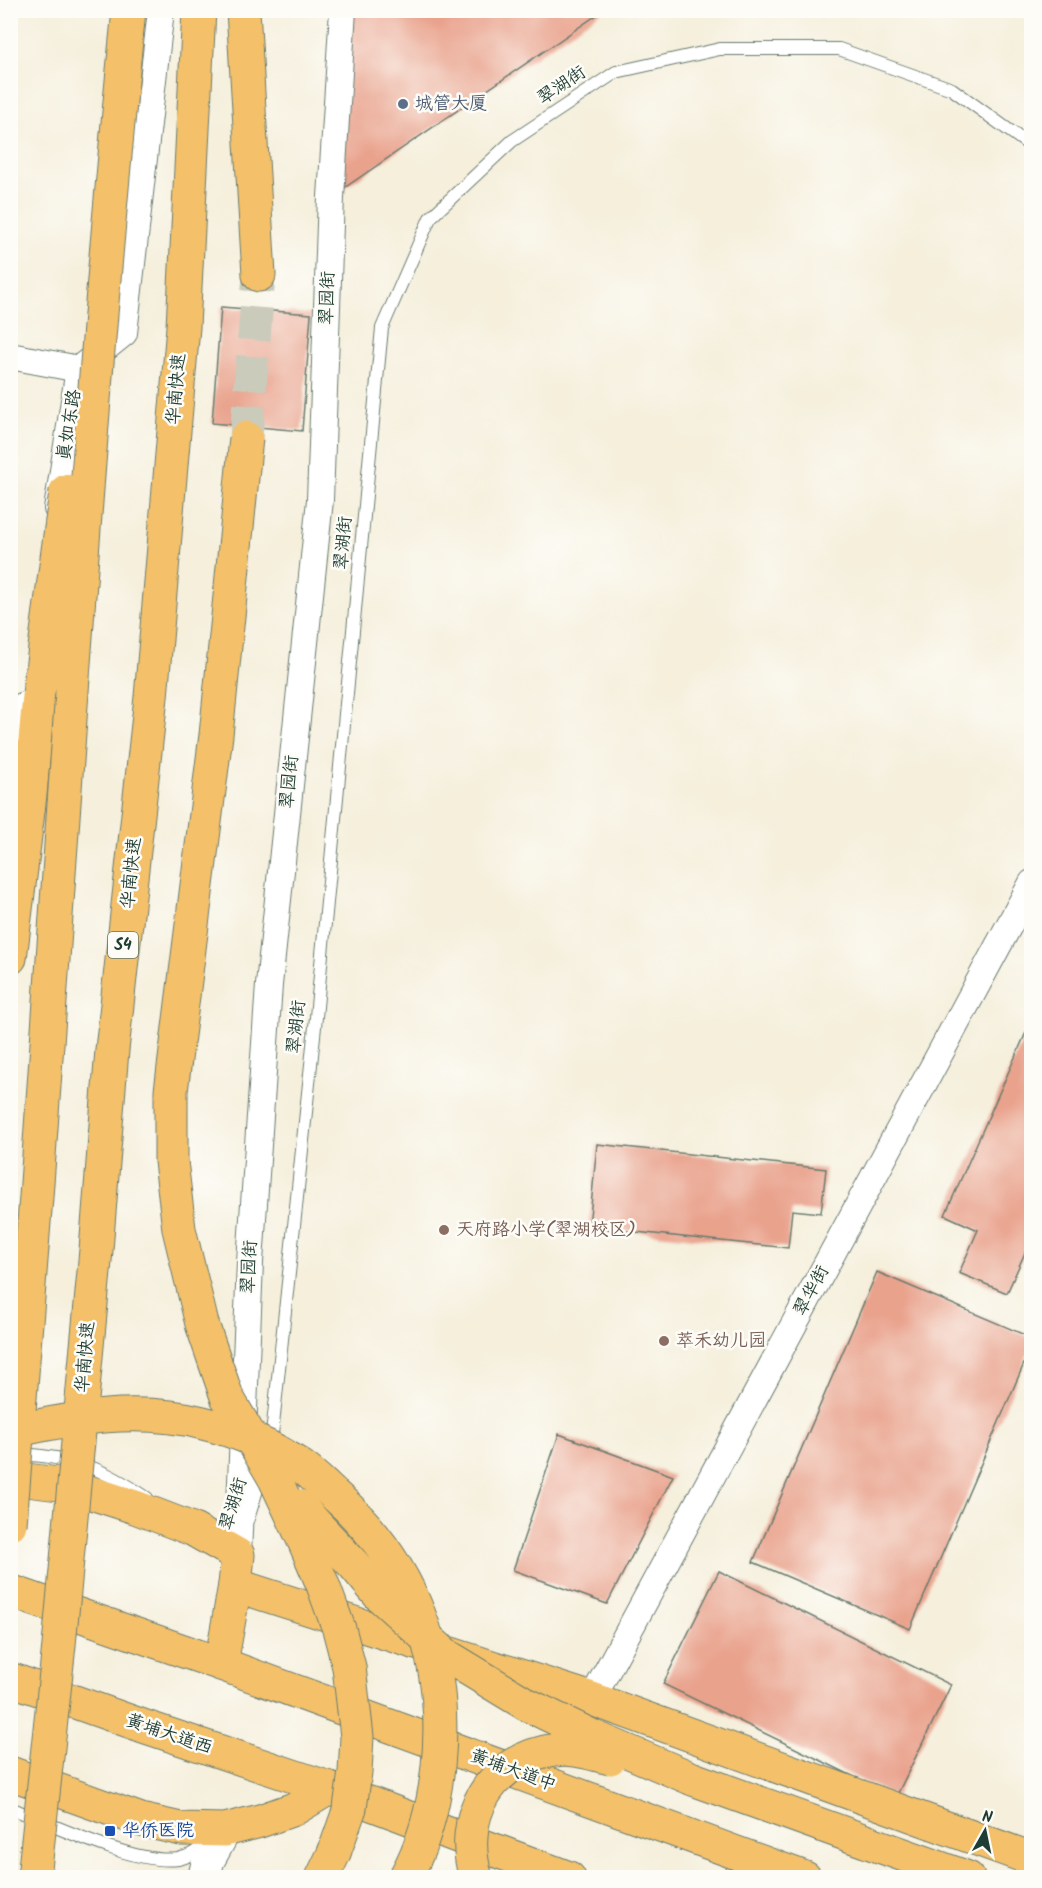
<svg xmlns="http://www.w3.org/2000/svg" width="1042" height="1888" viewBox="0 0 1042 1888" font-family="Kalam,'LXGW WenKai TC',sans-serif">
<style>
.building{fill:#e9a28c}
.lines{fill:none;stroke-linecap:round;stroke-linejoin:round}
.motorway-tunnel{stroke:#cacbba;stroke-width:33;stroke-dasharray:33 16;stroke-linecap:butt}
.service-casing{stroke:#6a7b6f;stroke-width:14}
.minor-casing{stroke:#6a7b6f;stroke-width:28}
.tertiary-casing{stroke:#6a7b6f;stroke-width:34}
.primary-casing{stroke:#6a7b6f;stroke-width:35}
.motorway-casing{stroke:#6a7b6f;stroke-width:35}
.service{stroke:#fff;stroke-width:12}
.minor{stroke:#fff;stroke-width:26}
.tertiary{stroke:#fff;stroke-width:32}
.primary{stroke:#f4c16a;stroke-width:33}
.motorway{stroke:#f4c16a;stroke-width:33}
.motorway-bridge-casing{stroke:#6a7b6f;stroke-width:35;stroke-linecap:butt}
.motorway-bridge{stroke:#f4c16a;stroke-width:33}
.service-dot{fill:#5c6f8a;stroke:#fdfcf7;stroke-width:2}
.education-dot{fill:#8d6e63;stroke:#fdfcf7;stroke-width:2}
.transit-dot{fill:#1a4fb4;stroke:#fdfcf7;stroke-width:2}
.labels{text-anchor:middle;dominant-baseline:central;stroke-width:5;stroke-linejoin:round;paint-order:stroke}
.shield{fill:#fdfcf7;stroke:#62766e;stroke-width:1.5}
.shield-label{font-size:16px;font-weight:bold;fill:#1f3d34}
.street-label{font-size:18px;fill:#1f3d34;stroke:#fdfcf7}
.service-label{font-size:18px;fill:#4e5e75;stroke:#fdfcf7;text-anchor:start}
.education-label{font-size:18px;fill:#785e54;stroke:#fdfcf7;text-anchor:start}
.transit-label{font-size:18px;fill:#164399;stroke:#fdfcf7;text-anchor:start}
</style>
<rect width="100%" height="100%" fill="#fdfcf7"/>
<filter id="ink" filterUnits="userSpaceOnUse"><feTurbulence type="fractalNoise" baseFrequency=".0167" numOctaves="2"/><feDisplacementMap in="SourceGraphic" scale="12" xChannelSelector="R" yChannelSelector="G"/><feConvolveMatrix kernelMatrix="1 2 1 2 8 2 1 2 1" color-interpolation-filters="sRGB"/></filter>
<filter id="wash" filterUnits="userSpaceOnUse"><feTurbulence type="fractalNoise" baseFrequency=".008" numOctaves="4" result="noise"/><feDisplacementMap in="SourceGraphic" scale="24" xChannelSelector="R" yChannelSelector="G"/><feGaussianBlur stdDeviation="1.35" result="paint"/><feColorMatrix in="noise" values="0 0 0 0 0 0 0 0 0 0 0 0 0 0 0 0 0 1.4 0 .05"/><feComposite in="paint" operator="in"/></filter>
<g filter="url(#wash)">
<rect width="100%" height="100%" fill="#f5efdc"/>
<g id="blocks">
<g class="building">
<polygon points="343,10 604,10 331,197"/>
<polygon points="221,307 311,314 302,431 212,423"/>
<polygon points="1032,1019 1032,1237 1007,1293 959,1273 978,1230 945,1215"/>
<polygon points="597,1144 826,1169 821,1213 792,1210 788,1248 589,1227"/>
<polygon points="877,1272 1032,1338 1032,1345 910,1629 753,1562"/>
<polygon points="559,1434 673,1476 607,1604 513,1570"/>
<polygon points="719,1571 951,1685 896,1797 663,1684"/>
</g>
</g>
</g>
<g filter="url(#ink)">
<use href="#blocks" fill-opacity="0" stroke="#6a7b6f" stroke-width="1.5"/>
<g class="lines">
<polyline class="motorway-tunnel" points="246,438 259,275"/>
<g class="service-casing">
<g id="service">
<polyline points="271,1444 316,1017 382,328 430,218 512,141 616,72 720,49 839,49 952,89 1032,147"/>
<path d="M18 1454C73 1457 101 1467 147 1498"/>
<polyline points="248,1519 263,1470"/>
<path d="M10 1808C53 1825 135 1865 178 1859 189 1857 198 1851 206 1844"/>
</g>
</g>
<g class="minor-casing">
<g id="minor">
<polyline points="10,356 79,369"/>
<polyline points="57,509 79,369 124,333 161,10"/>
<polyline points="10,788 24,705"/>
<polyline points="238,1555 250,1262 269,985 320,500 331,197 343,10"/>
<polyline points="592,1699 1032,883"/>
</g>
</g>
<g class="tertiary-casing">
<polyline id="tertiary" points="204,1878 208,1861 225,1830"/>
</g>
<g class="primary-casing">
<g id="primary">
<polyline points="10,1478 67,1485 135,1507 192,1529 238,1555 235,1585 221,1664"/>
<polyline points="235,1585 592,1699 1032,1859"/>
<polyline points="10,1591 221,1664 805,1878"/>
<polyline points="10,1679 143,1726 329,1788 569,1878"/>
<polyline points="10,1773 141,1820 181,1829 225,1830 260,1821 294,1809 329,1788"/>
</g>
</g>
<g class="motorway-casing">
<g id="motorway">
<polyline points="243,10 259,275"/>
<polyline points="10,958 30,795 40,685"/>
<polyline points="693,1779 968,1878"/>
<polyline points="322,1878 334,1853"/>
</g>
</g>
<use href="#service" class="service"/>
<use href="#minor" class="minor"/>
<use href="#tertiary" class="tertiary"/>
<use href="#primary" class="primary"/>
<use href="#motorway" class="motorway"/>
<g class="motorway-bridge-casing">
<g id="motorway-bridge">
<polyline points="246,438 216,735 171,1091 171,1161 179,1229 202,1324 227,1397 275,1479 305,1543 323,1585 339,1629 349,1667 357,1737 355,1772 350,1808 334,1853"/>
<polyline points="40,685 66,491"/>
<path d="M10 1432C74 1417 140 1407 203 1423 237 1431 274 1447 302 1467 312 1474 321 1483 330 1491 412 1561 449 1658 438 1766 434 1806 425 1842 405 1878"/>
<polyline points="299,1506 354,1565 380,1596 447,1656 526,1704 594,1737 693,1779"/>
<path d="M10 1524C18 1415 28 1306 36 1197 65 801 89 405 129 10"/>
<polyline points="34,1878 59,1645 96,1250 112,1050 151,697 183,327 199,10"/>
<path d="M476 1878C457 1817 490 1759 555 1750 573 1747 592 1754 610 1758"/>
</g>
</g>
<use href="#motorway-bridge" class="motorway-bridge"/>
</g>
</g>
<circle class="service-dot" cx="403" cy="104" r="6"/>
<g class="education-dot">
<circle cx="444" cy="1230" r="6"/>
<circle cx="664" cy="1341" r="6"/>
</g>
<rect class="transit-dot" x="104" y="1825" width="12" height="12" rx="3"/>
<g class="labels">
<rect class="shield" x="108" y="932" width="30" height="26" rx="4.5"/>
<g class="shield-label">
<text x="123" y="945">S4</text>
</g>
<g class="street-label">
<text transform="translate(562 86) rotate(-34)">翠湖街</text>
<text transform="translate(328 298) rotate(-88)">翠园街</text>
<text transform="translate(177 389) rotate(-85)">华南快速</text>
<text transform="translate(70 425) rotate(-81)">真如东路</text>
<text transform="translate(344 543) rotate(-85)">翠湖街</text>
<text transform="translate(290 782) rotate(-84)">翠园街</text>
<text transform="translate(132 873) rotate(-84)">华南快速</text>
<text transform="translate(297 1027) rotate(-84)">翠湖街</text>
<text transform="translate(250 1267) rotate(-87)">翠园街</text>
<text transform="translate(812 1291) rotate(-62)">翠华街</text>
<text transform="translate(86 1357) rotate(-85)">华南快速</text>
<text transform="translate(234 1504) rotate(-73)">翠湖街</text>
<text transform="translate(169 1735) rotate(19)">黄埔大道西</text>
<text transform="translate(513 1771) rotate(20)">黄埔大道中</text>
</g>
<g class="service-label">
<text x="415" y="104">城管大厦</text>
</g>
<g class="education-label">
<text x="456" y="1230">天府路小学(翠湖校区)</text>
<text x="676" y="1341">萃禾幼儿园</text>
</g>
<g class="transit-label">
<text x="122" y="1831">华侨医院</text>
</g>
</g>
<rect width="1042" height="1888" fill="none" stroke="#fdfcf7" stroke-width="36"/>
<g transform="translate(985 1831) rotate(9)" stroke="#fdfcf7" stroke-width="4.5" paint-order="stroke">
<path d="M0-4.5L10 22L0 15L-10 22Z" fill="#1f3d34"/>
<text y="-9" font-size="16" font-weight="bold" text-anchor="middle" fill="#1f3d34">N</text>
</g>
</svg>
